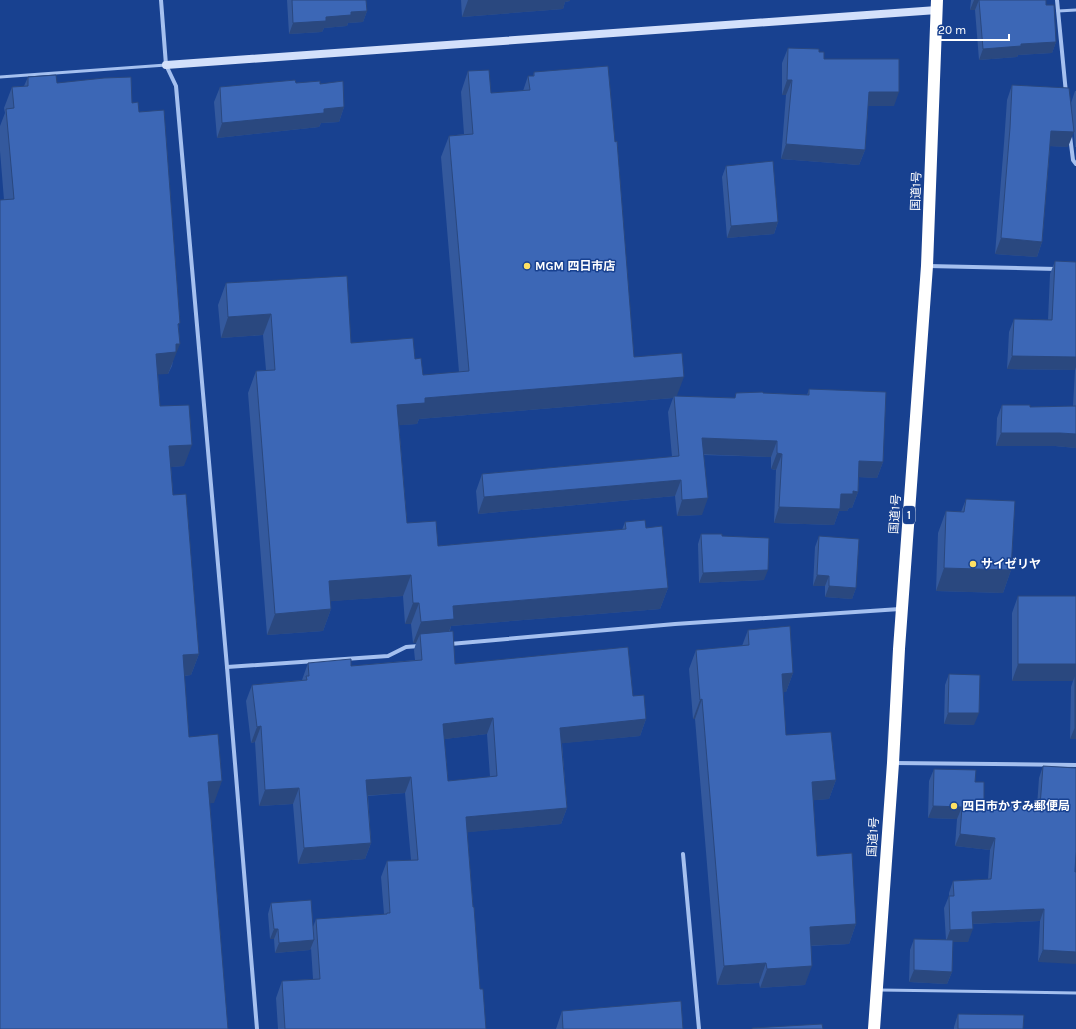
<svg xmlns="http://www.w3.org/2000/svg" width="1076" height="1029" viewBox="0 0 1076 1029" font-family="Karla,'Noto Sans JP',sans-serif">
<style>
.lines{fill:none;stroke-linecap:round;stroke-linejoin:round}
.lane{stroke:#a5c0ef;stroke-width:3}
.street{stroke:#a5c0ef;stroke-width:4}
.secondary{stroke:#d3e0fb;stroke-width:8}
.highway{stroke:#fff;stroke-width:12}
.wall{fill:#34599d;fill-rule:evenodd}
.shaded-wall{fill:#2a487f}
.building{fill:#3c67b6;stroke:#2a487f;fill-rule:evenodd}
.poi-dot{fill:#ffe164;stroke:#184190;stroke-width:1.5}
.labels{text-anchor:middle;dominant-baseline:central;stroke-width:3;stroke-linejoin:round;paint-order:stroke}
.shield{fill:#184190;stroke:#bac6de;stroke-width:1}
.shield-label{font-size:11px;font-weight:bold;fill:#fff}
.street-label{font-size:12px;fill:#fff;stroke:#184190}
.poi-label{font-size:12px;font-weight:bold;fill:#fff;stroke:#184190;text-anchor:start}
</style>
<rect width="100%" height="100%" fill="#184190"/>
<g class="lines">
<g class="lane">
<polyline points="1058,11 1076,10"/>
<polyline points="0,77 166,65"/>
<polyline points="880,990 1076,993"/>
</g>
<g class="street">
<polyline points="161,0 166,65 176,86 227,667 257,1029"/>
<polyline points="1057,0 1066,93"/>
<polyline points="1070,136 1073,160 1076,164"/>
<polyline points="928,266 1056,269"/>
<polyline points="450,644 675,624 900,609"/>
<polyline points="227,667 388,656 406,647 419,646"/>
<polyline points="894,763 1076,765"/>
<polyline points="683,854 699,1029"/>
</g>
<polyline class="secondary" points="166,65 937,10"/>
<polyline class="highway" points="874,1029 893,763 899,649 927,266 937,0"/>
</g>
<g class="wall">
<polygon points="287,0 366,0 367,11 363,22 348,23 347,26 324,28 322,32 289,34"/>
<polygon points="461,0 570,0 570,1 565,2 563,9 462,17"/>
<polygon points="971,0 1046,0 1046,5 1056,42 1052,53 1018,55 1017,57 979,60 975,10 970,10"/>
<polygon points="788,48 819,52 824,59 894,106 868,106 865,150 859,165 781,159 786,95 782,95 782,63"/>
<path d="M468 71 491 93 523 91 528 76H533L534 72 615 142 634 357 677 396 735 398 736 393H763L807 395 809 389 883 462 877 478 859 477 858 492 852 508H849L847 511H839L834 525 774 523 776 470 771 469V457L703 455 702 515 677 516 675 496 478 514 476 491 482 474 672 457 668 412 673 398 419 419 417 424 399 425 407 523 438 546 622 530 625 522 646 528 668 588 660 609 451 626 450 631 455 664 633 696 646 719 640 736 562 743 567 808 561 824 467 832 480 989 486 1029H278L276 998 282 981 313 979 311 948 310 950 275 953 274 939H270L268 914 271 903 313 927 316 919 384 914 381 877 387 861 411 860 405 793 368 796 371 843 365 859 298 864 293 804 259 806 255 742 251 743 246 701 252 685 302 680 308 663 351 666 415 660 414 650 416 643H413L411 624H405L403 596 330 601 331 609 323 631 267 635 248 393 256 371 266 370 263 335 221 338 218 305 226 283 351 343 415 359 423 375 459 372 441 157 449 136 464 134 461 92ZM487 734 490 777 448 781 444 739Z"/>
<polygon points="28,77 57,83 132,103 139,112 179,329 172,366 168,374 158,374 160,406 184,466 171,467 173,495 199,654 191,675 184,676 189,737 214,803 209,803 4,200 0,151 0,126 5,113 4,108 12,87 24,86"/>
<polygon points="296,83 320,84 344,107 339,122 321,123 319,127 217,138 214,102 220,87"/>
<polygon points="1012,85 1068,147 1050,146 1042,242 1037,257 995,254 1004,143 1007,100"/>
<polygon points="1075,91 1076,91 1076,147 1075,147 1071,103"/>
<polygon points="726,166 778,222 774,234 727,238 722,177"/>
<polygon points="1055,261 1076,262 1076,448 1055,446 996,446 997,418 1002,405 1030,407 1073,406 1075,370 1007,369 1009,332 1014,319 1048,320 1050,274"/>
<polygon points="966,499 1011,570 1003,593 936,591 938,533 946,511 961,512"/>
<polygon points="701,534 722,536 764,580 699,583 698,544"/>
<polygon points="819,536 856,588 852,599 825,597 825,586 813,586 815,547"/>
<polygon points="1018,596 1076,596 1076,739 1070,739 1071,687 1073,681 1012,681 1012,613"/>
<polygon points="748,630 793,673 786,692 783,692 786,735 836,780 829,799 813,800 817,856 856,924 849,944 811,946 805,985 760,988 759,983 717,985 695,719 693,719 689,669 696,650 742,646"/>
<polygon points="949,674 974,725 944,724 945,685"/>
<polygon points="1043,766 1075,872 1038,962 1040,921 972,924 968,942 952,942 952,972 947,984 909,982 910,950 914,939 946,940 944,908 949,896 949,893 953,881 988,879 990,850 955,846 957,819 928,818 929,781 934,769 975,782 984,804 1037,806 1039,778"/>
<polygon points="562,1011 683,1029 556,1029"/>
<polygon points="958,1014 1023,1029 954,1029 954,1027"/>
</g>
<g class="shaded-wall">
<polygon points="468,0 570,0 570,1 565,2 563,9 462,17"/>
<polygon points="974,0 979,0 975,10 970,10"/>
<polygon points="367,11 363,22 348,23 347,26 324,28 322,32 289,34 293,23 326,17 351,12"/>
<polygon points="1056,42 1052,53 1018,55 1017,57 979,60 983,49 1021,44"/>
<polygon points="787,80 792,80 786,95 782,95"/>
<polygon points="869,92 899,92 894,106 864,106"/>
<polygon points="344,107 339,122 321,123 319,127 217,138 222,123 324,109"/>
<polygon points="1051,131 1074,132 1068,147 1045,146"/>
<polygon points="786,144 865,150 859,165 781,159"/>
<polygon points="778,222 774,234 727,238 731,226"/>
<polygon points="1001,238 1042,242 1037,257 995,254"/>
<polygon points="271,314 263,335 221,338 228,317"/>
<polygon points="176,344 180,344 168,374 148,375 156,354"/>
<polygon points="1012,356 1076,357 1076,367 1075,370 1007,369"/>
<polygon points="684,377 676,398 674,396 673,398 419,419 417,424 390,426 397,405 425,398"/>
<polygon points="1001,433 1060,433 1076,434 1076,448 1055,446 996,446"/>
<polygon points="702,438 777,441 771,457 696,454"/>
<polygon points="192,445 184,466 161,468 169,446"/>
<polygon points="777,453 782,454 776,470 771,469"/>
<polygon points="859,461 883,462 877,478 853,477"/>
<polygon points="681,480 675,496 478,514 484,497"/>
<polygon points="853,491 858,492 852,508 849,508 847,511 839,511 834,525 774,523 779,507"/>
<polygon points="708,498 702,515 677,516 682,500"/>
<polygon points="944,568 1011,570 1003,593 936,591"/>
<polygon points="768,570 764,580 699,583 703,573"/>
<polygon points="411,575 403,596 321,602 329,581"/>
<polygon points="817,575 829,576 825,586 813,586"/>
<polygon points="829,586 856,588 852,599 825,597"/>
<polygon points="668,588 660,609 451,626 446,640 420,634 416,643 413,643 421,622 453,606"/>
<polygon points="413,603 419,603 411,624 405,624"/>
<polygon points="331,609 323,631 267,635 275,614"/>
<polygon points="199,654 191,675 175,677 183,655"/>
<polygon points="1018,664 1076,664 1076,681 1075,676 1073,681 1012,681"/>
<polygon points="793,673 786,692 775,693 782,674"/>
<polygon points="702,699 695,719 693,719 700,700"/>
<polygon points="948,713 979,713 974,725 944,724"/>
<polygon points="493,718 487,734 437,740 443,724"/>
<polygon points="646,719 640,736 555,744 560,728"/>
<polygon points="261,726 255,742 251,743 257,727"/>
<polygon points="1075,727 1076,727 1076,739 1070,739"/>
<polygon points="411,777 405,793 361,796 366,780"/>
<polygon points="836,780 829,799 805,801 812,782"/>
<polygon points="222,781 214,803 200,804 208,782"/>
<polygon points="299,788 293,804 259,806 265,790"/>
<polygon points="933,806 962,807 957,819 928,818"/>
<polygon points="567,808 561,824 460,833 466,817"/>
<polygon points="960,834 995,838 990,850 955,846"/>
<polygon points="371,843 365,859 298,864 304,848"/>
<polygon points="1044,909 1040,921 968,924 972,912"/>
<polygon points="856,924 849,944 803,946 810,927"/>
<polygon points="274,929 278,929 274,939 270,939"/>
<polygon points="973,929 968,942 946,942 950,930"/>
<polygon points="314,940 310,950 275,953 279,943"/>
<polygon points="1043,950 1076,952 1076,964 1038,962"/>
<polygon points="766,963 759,983 717,985 724,966"/>
<polygon points="812,966 805,985 760,988 767,969"/>
<polygon points="914,970 952,972 947,984 909,982"/>
</g>
<g class="building">
<polygon points="292,0 366,0 367,11 351,12 351,15 326,17 326,21 293,23"/>
<polygon points="979,0 1046,0 1046,5 1054,5 1056,42 1021,44 1021,46 983,49"/>
<polygon points="788,48 819,49 819,52 824,52 824,59 899,59 899,92 869,92 865,150 786,144 792,80 787,80"/>
<polygon points="608,66 615,142 617,141 634,357 682,353 684,377 425,398 425,403 397,405 407,523 436,521 438,546 626,529 625,522 645,520 646,528 662,526 668,588 453,606 454,619 421,622 419,603 413,603 411,575 329,581 331,609 275,614 256,371 275,370 271,314 228,317 226,283 347,276 351,343 413,338 415,359 421,358 423,375 469,371 449,136 473,134 468,71 489,70 491,93 530,90 528,76 534,76 534,72"/>
<polygon points="56,75 57,83 104,78 131,77 132,103 138,102 139,112 164,110 180,323 178,324 180,344 176,344 176,352 156,354 160,406 189,405 192,445 169,446 173,495 186,494 199,654 183,655 189,737 218,734 222,781 208,782 228,1029 0,1029 0,200 14,199 6,109 14,108 12,87 28,86 28,77"/>
<polygon points="295,80 296,83 320,81 320,84 343,81 344,107 324,109 324,113 222,123 220,87"/>
<polygon points="1012,85 1069,88 1074,132 1051,131 1042,242 1001,238 1010,128"/>
<polygon points="773,161 778,222 731,226 726,166"/>
<polygon points="1055,261 1076,262 1076,357 1012,356 1014,319 1052,320"/>
<polygon points="809,389 886,392 883,462 859,461 858,492 853,491 853,494 841,494 840,509 779,507 782,454 777,453 777,441 702,438 708,498 682,500 681,480 484,497 482,474 679,456 674,396 735,398 736,393 763,392 763,393 809,395"/>
<polygon points="1002,405 1030,405 1030,407 1076,406 1076,434 1060,433 1001,433"/>
<polygon points="966,499 1015,501 1011,570 944,568 946,511 964,512"/>
<polygon points="701,534 722,534 722,536 769,538 768,570 703,573"/>
<polygon points="819,536 859,539 856,588 829,586 829,576 817,575"/>
<rect x="1018" y="596" width="58" height="68"/>
<polygon points="790,626 793,673 782,674 786,735 831,732 836,780 812,782 817,856 852,853 856,924 810,927 812,966 767,969 766,963 724,966 702,699 700,700 696,650 749,645 748,630"/>
<path d="M453 631 455 664 628 647 633 696 644 695 646 719 560 728 567 808 466 817 473 907H474L480 989H483L486 1029H285L282 981 320 979 316 919 387 914V913H390L387 861 418 860 411 777 366 780 371 843 304 848 299 788 265 790 261 726 257 727 252 685 307 680 306 676H309L308 663 351 659V666L422 660 420 634ZM493 718 497 776 448 781 443 724Z"/>
<polygon points="949,674 980,675 979,713 948,713"/>
<rect x="1075" y="676" width="1" height="51"/>
<polygon points="1043,766 1076,768 1076,852 1075,872 1076,872 1076,952 1043,950 1044,909 972,912 973,929 950,930 949,896 954,896 953,881 991,879 995,838 960,834 962,807 933,806 934,769 976,770 975,782 984,782 984,804 1040,806"/>
<polygon points="311,900 314,940 279,943 278,929 274,929 271,903"/>
<polygon points="914,939 953,940 952,972 914,970"/>
<polygon points="681,1001 683,1029 563,1029 562,1011"/>
<polygon points="958,1014 1024,1015 1023,1029 958,1029"/>
<polygon points="822,1024 823,1029 752,1029 752,1028"/>
</g>
<g class="poi-dot">
<circle cx="527" cy="266" r="4"/>
<circle cx="973" cy="564" r="4"/>
<circle cx="954" cy="806" r="4"/>
</g>
<g class="labels">
<rect class="shield" x="903" y="506" width="12" height="18" rx="3"/>
<g class="shield-label">
<text x="909" y="515">1</text>
</g>
<g class="street-label">
<text transform="translate(916 191) rotate(-88)">国道1号</text>
<text transform="translate(895 514) rotate(-86)">国道1号</text>
<text transform="translate(873 837) rotate(-86)">国道1号</text>
</g>
<g class="poi-label">
<text x="535" y="266">MGM 四日市店</text>
<text x="981" y="564">サイゼリヤ</text>
<text x="962" y="806">四日市かすみ郵便局</text>
</g>
</g>
<path d="M932 34v6h77v-6" fill="none" stroke="#ffffff" stroke-width="2"/>
<text x="938" y="34" font-size="12" fill="#ffffff" stroke="#184190" stroke-width="3" paint-order="stroke">20 m</text>
</svg>
